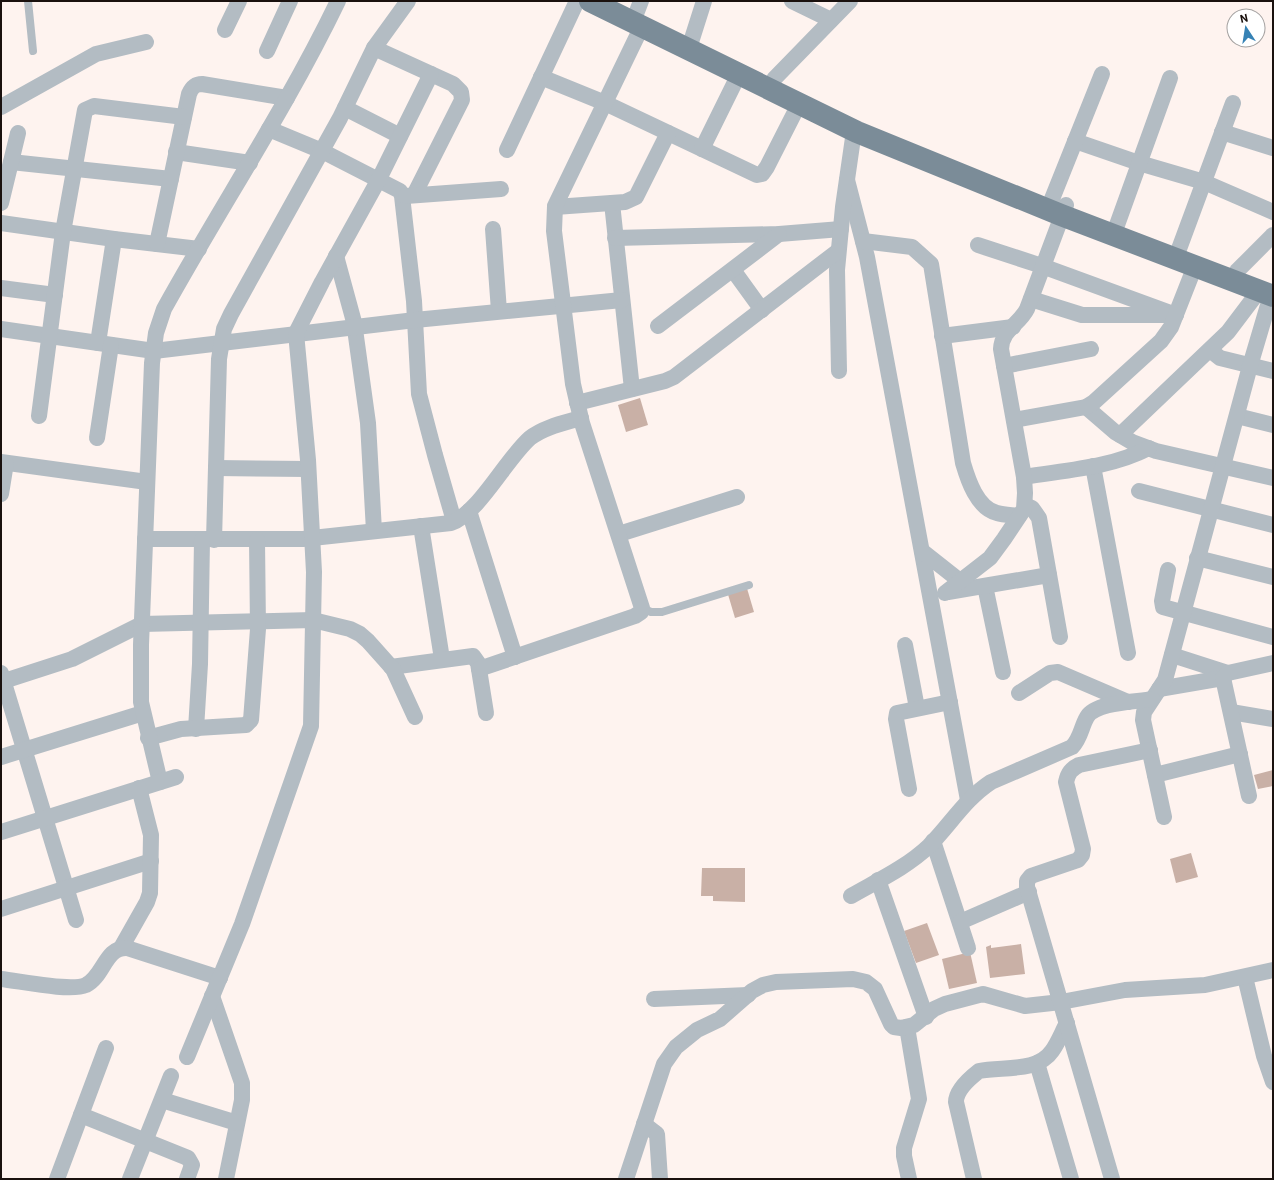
<svg xmlns="http://www.w3.org/2000/svg" width="1274" height="1180" viewBox="0 0 1274 1180" font-family="Roboto,sans-serif">
<style>
.building{fill:#c9b0a6}
.lines{fill:none;stroke-linecap:round;stroke-linejoin:round}
.service{stroke:#b3bcc3;stroke-width:8}
.minor{stroke:#b3bcc3;stroke-width:16}
.primary{stroke:#7b8c98;stroke-width:22}
</style>
<rect width="100%" height="100%" fill="#fef3ef"/>
<g class="building">
<polygon points="640,398 648,425 626,432 618,405"/>
<polygon points="746,585 754,612 735,618 727,591"/>
<polygon points="1273,770 1273,786 1258,789 1254,775"/>
<polygon points="1191,853 1198,877 1176,883 1170,859"/>
<polygon points="702,868 745,868 745,902 713,901 713,896 701,896"/>
<polygon points="927,923 939,955 916,963 904,931"/>
<polygon points="1021,944 1025,974 990,978 986,947 991,945 991,948"/>
<polygon points="970,952 977,983 949,989 942,959"/>
</g>
<g class="lines">
<g class="service">
<polyline points="28,1 33,51"/>
<polyline points="642,608 651,612 662,612 749,585"/>
</g>
<g class="minor">
<polyline points="792,1 831,20"/>
<polyline points="636,14 641,1"/>
<polyline points="225,30 239,1"/>
<polyline points="691,42 704,1"/>
<polyline points="374,48 453,84 461,92 462,100 414,195"/>
<polyline points="267,51 290,1"/>
<polyline points="541,77 605,103 757,175 762,174 767,167 799,104"/>
<polyline points="774,79 850,1"/>
<polyline points="1,107 96,54 146,42"/>
<polyline points="345,108 400,136"/>
<polyline points="269,129 322,151 400,191 402,196 414,301 419,394 435,455 454,521"/>
<polyline points="1222,132 1273,148"/>
<polyline points="1075,141 1139,163 1204,182 1273,212"/>
<polyline points="702,149 739,74"/>
<polyline points="507,150 577,1"/>
<polyline points="176,152 250,163"/>
<polyline points="11,162 171,179"/>
<polyline points="847,180 867,257 968,800"/>
<polyline points="406,196 501,189"/>
<polyline points="1052,199 1102,74"/>
<polyline points="1,203 18,133"/>
<polyline points="612,203 632,389"/>
<polyline points="555,207 625,202 636,197 668,133"/>
<polyline points="1,223 114,239 199,249"/>
<polyline points="1117,225 1170,78"/>
<polyline points="493,229 499,311"/>
<polyline points="615,238 779,234 841,229"/>
<path d="M863 241 912 247 931 264 963 463C968 480 977 508 997 513 1004 515 1012 515 1019 516"/>
<path d="M157 244 189 94C192 87 195 84 202 84L287 98"/>
<polyline points="978,245 1042,266 1176,315"/>
<polyline points="1179,249 1233,103"/>
<polyline points="336,256 354,322 368,423 374,531"/>
<polyline points="733,270 762,310"/>
<polyline points="1237,271 1273,235"/>
<polyline points="1,288 55,295"/>
<polyline points="1031,299 1082,315 1166,315"/>
<polyline points="658,326 779,234"/>
<polyline points="1,329 154,351 415,320 622,300"/>
<polyline points="942,336 1013,327"/>
<polyline points="98,343 114,239"/>
<polyline points="1210,350 1220,358 1273,371"/>
<polyline points="1004,366 1091,349"/>
<polyline points="839,371 837,270 843,207 854,131"/>
<polyline points="577,403 665,381 674,377 838,251"/>
<polyline points="1086,407 1115,432 1132,442 1156,451 1273,478"/>
<polyline points="39,416 63,232 85,110 94,106 184,117"/>
<polyline points="1237,416 1273,425"/>
<polyline points="1014,420 1086,407 1094,402 1161,341 1171,327 1195,266"/>
<polyline points="1120,435 1228,332 1259,291"/>
<polyline points="97,438 111,345"/>
<polyline points="1,462 147,482"/>
<polyline points="1093,466 1128,653"/>
<polyline points="216,468 308,469"/>
<path d="M1024 477C1066 470 1110 468 1149 448"/>
<polyline points="1139,491 1273,525"/>
<polyline points="1,494 6,463"/>
<polyline points="1025,505 1032,508 1039,518 1060,637"/>
<polyline points="469,511 515,657"/>
<polyline points="421,526 442,659"/>
<polyline points="619,534 737,497"/>
<path d="M145 539H303L451 523C479 513 506 459 530 438 544 427 564 423 581 418"/>
<polyline points="214,540 219,359 224,329 231,314 340,118 374,48 408,1"/>
<polyline points="922,551 960,581"/>
<polyline points="1197,558 1273,577"/>
<polyline points="1168,570 1162,601 1163,607 1273,637"/>
<polyline points="985,586 1003,672"/>
<polyline points="948,592 1049,575"/>
<path d="M945 593 990 558 1004 539 1024 509 1025 493 1024 477 1001 349C1002 329 1019 325 1027 309L1066 205"/>
<polyline points="905,645 917,708"/>
<polyline points="1172,655 1228,673"/>
<polyline points="391,667 473,656 478,663 486,713"/>
<polyline points="479,669 635,616 641,612 642,608 582,423 573,384 554,231 555,206 642,26"/>
<polyline points="1,673 76,920"/>
<polyline points="1,682 72,659 142,624 313,620 350,629 360,634 368,641 393,669 415,717"/>
<polyline points="1159,689 1223,678"/>
<polyline points="1019,693 1050,673 1058,672 1128,702"/>
<polyline points="1231,712 1273,719"/>
<polyline points="196,729 200,664 202,540"/>
<polyline points="148,738 181,729 246,725 251,720 258,629 257,540"/>
<polyline points="1,757 143,713"/>
<polyline points="1155,775 1240,754"/>
<path d="M160 782 141 702V645L152 363 156 333 164 309C221 206 287 107 338 1"/>
<polyline points="909,789 896,719 897,713 950,702"/>
<polyline points="1249,796 1223,678 1228,673 1273,663"/>
<polyline points="1164,817 1143,720 1144,712 1165,680 1250,366 1271,295"/>
<polyline points="1,832 176,777"/>
<polyline points="933,841 968,948"/>
<polyline points="878,880 926,1017"/>
<path d="M851 896C877 881 907 867 929 846 950 825 965 799 991 782L1072 747C1081 738 1081 727 1087 717 1096 702 1136 702 1152 699"/>
<polyline points="1,909 151,861"/>
<polyline points="960,922 1029,892"/>
<polyline points="121,948 147,902 150,893 151,835 139,788"/>
<polyline points="1245,977 1264,1056 1273,1082"/>
<path d="M1 979C20 981 70 992 86 985 104 976 105 947 127 948L220 978"/>
<polyline points="212,996 242,1083 242,1100 226,1179"/>
<polyline points="654,999 748,995"/>
<polyline points="907,1027 919,1099 904,1148 904,1156 909,1179"/>
<polyline points="187,1057 242,924 311,726 314,572 308,460 296,333 322,282 379,179 431,74"/>
<polyline points="1037,1063 1071,1179"/>
<polyline points="162,1100 237,1123"/>
<polyline points="81,1115 188,1158 192,1165 187,1179"/>
<polyline points="644,1124 657,1134 660,1179"/>
<polyline points="57,1179 106,1048"/>
<polyline points="130,1179 171,1076"/>
<polyline points="626,1179 664,1064 676,1047 697,1030 720,1019 752,991 763,985 776,982 853,979 866,982 875,989 891,1024 894,1027 901,1028 914,1025 934,1009 945,1004 983,994 1025,1006 1061,1002 1125,990 1205,985 1273,970"/>
<path d="M974 1179 956 1102C956 1090 970 1078 979 1071 1002 1066 1037 1073 1052 1051 1058 1043 1062 1032 1067 1023"/>
<path d="M1112 1179 1027 887V881L1031 876 1078 860 1082 855 1083 849 1066 782C1068 773 1071 769 1079 765L1150 750"/>
</g>
<polyline class="primary" points="590,1 857,132 1061,215 1273,296"/>
</g>
<rect width="1274" height="1180" fill="none" stroke="#1a110e" stroke-width="4"/>
<g transform="translate(1246 28) rotate(348)"><circle r="19" fill="#ffffff" stroke="#a3a09f"/>
<path d="M0-3L7 15L0 10L-7 15Z" fill="#3682b5"/>
<text y="-6" font-size="11" font-weight="bold" text-anchor="middle" fill="#1a110e">N</text>
</g>
</svg>
